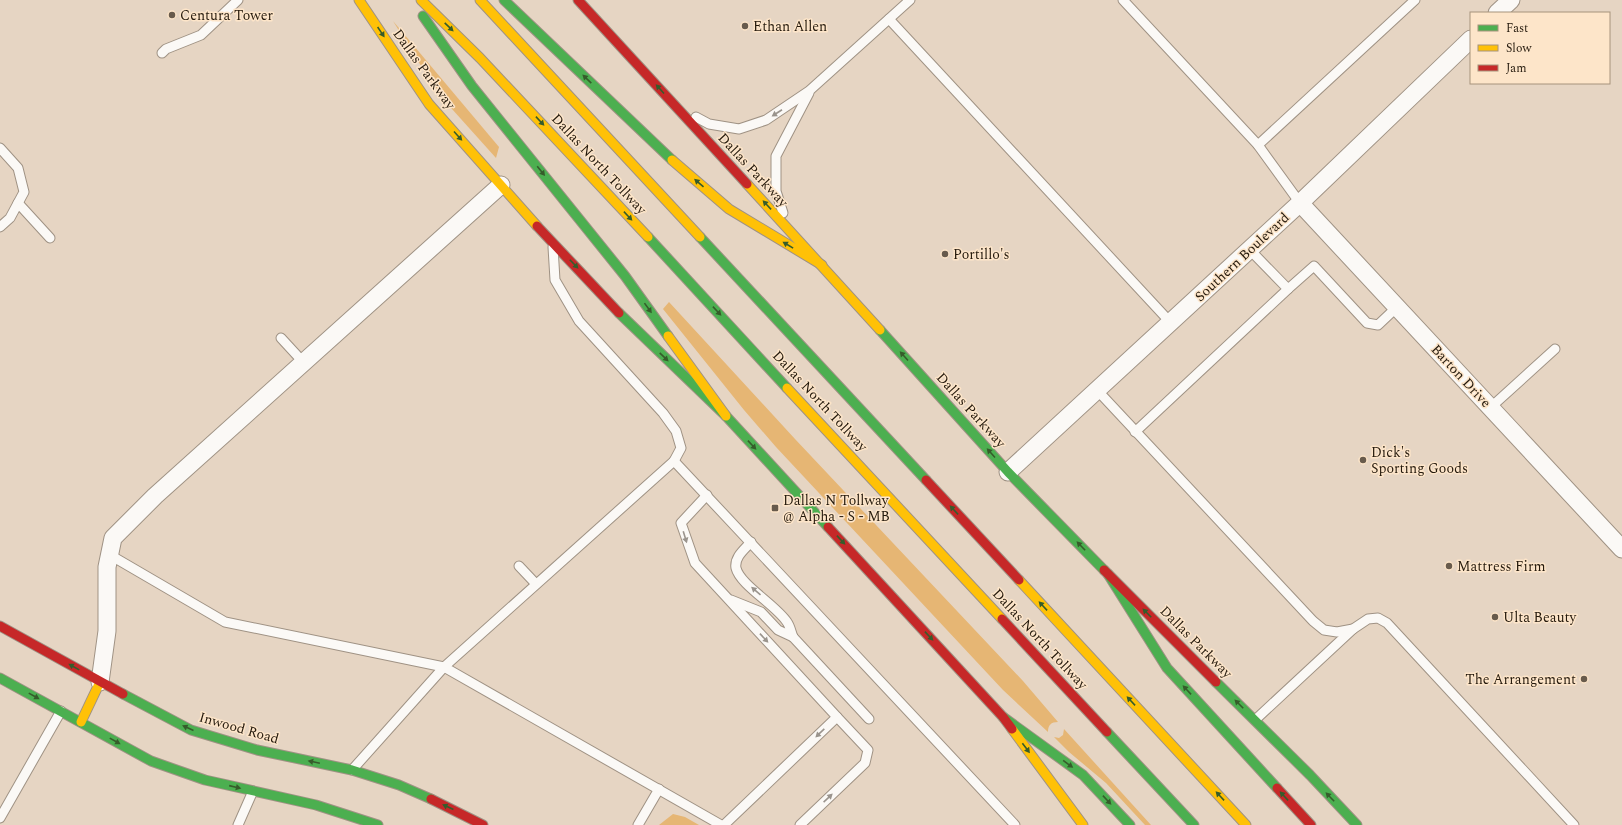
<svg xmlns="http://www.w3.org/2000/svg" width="1622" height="825" viewBox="0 0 1622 825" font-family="Spectral,serif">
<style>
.green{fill:#e6b674}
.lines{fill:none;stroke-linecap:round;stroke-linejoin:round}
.lane-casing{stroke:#9f9284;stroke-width:11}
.street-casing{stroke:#9f9284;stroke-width:19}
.fast-casing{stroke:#9f9284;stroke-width:11}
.slow-casing{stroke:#9f9284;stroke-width:11}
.jam-casing{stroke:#9f9284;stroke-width:11}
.lane{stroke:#fbf9f6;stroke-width:9}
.street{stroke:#fbf9f6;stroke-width:17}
.fast{stroke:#4caf50;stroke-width:9}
.slow{stroke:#ffc107;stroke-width:9}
.jam{stroke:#c62828;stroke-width:9}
.oneway{fill:#365c2b}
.oneway2{fill:#9a948d}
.poi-dot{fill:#685b4c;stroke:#fde5c9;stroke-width:1.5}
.labels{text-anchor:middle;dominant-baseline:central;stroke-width:3;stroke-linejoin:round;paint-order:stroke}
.poi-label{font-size:14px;fill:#24190c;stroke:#fde5c9;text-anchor:start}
.street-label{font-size:14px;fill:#24190c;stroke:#fde5c9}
</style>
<rect width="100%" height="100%" fill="#e6d5c3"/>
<g class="green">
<polygon points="393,21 499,147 496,158 452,109 428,77"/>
<path d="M669 302 795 439 1023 681 1058 722C1051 722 1048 725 1048 732L1003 690 776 447 744 410 663 309Z"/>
<polygon points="1064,729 1151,825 1145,825 1106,783 1069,752 1054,737 1059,738 1063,735"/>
<polygon points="673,814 685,817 699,825 659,825"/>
</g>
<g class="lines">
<g class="lane-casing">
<g id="lane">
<polyline points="1123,0 1258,145 1300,203"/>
<polyline points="889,19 1171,323"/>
<polyline points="162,53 166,49 201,35 238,0"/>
<polyline points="696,117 709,124 739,129 766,120 809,91 910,0"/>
<polyline points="1258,145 1415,0"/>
<polyline points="0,148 18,168 24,192 10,218 0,227"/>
<polyline points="18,203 50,238"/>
<polyline points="783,213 776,191 776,156 809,93"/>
<polyline points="553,247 555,280 579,321 663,413 676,431 681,448 674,461"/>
<polyline points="1288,289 1314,266 1367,323 1378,325 1397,307"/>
<polyline points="281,338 304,363"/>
<polyline points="1097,390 1313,621 1324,630 1337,632 1353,629 1368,619 1378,618 1387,623 1574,825"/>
<polyline points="1490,408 1555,349"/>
<polyline points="1135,432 1288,289 1250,250"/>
<polyline points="707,495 681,523 695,563 837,717 724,825"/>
<polyline points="110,555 225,622 444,667"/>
<polyline points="519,566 536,584"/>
<path d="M731 600 761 612 778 630 793 637C791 632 790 626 787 622 776 605 740 585 736 568 734 557 745 549 751 542"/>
<polyline points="793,637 869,719"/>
<polyline points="1255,720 1353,629"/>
<polyline points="352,770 444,667"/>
<polyline points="0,818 61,711"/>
<polyline points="238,825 253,791"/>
<polyline points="638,825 659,789"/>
<polyline points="721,825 444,667 674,461 1015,825"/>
<polyline points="800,825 865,763 868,750 837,717"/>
</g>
</g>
<g class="street-casing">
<g id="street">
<polyline points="1497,13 1511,0"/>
<polyline points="1300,203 1622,549"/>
<polyline points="1008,472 1300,203 1471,39"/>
<polyline points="100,682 107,631 107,567 113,538 155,496 501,185"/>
</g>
</g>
<g class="fast-casing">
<g id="fast">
<polyline points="504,0 672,160"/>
<polyline points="423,16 472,86 625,276 668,336"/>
<polyline points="648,237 787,388"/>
<polyline points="700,237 926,480"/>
<polyline points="619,313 726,416 828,527"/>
<polyline points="880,330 1008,472 1104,570"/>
<polyline points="1108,574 1167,668 1277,788"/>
<polyline points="0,678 151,761 205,780 316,805 378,825"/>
<polyline points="1216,682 1310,775 1357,825"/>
<polyline points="123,694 191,730 257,750 352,770 399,785 431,799"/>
<polyline points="1003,717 1083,775 1130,825"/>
<polyline points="1107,732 1194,825"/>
</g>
</g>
<g class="slow-casing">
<g id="slow">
<polyline points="359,0 429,104 537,226"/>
<polyline points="421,0 480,58 648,237"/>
<polyline points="480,0 700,237"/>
<polyline points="672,160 729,209 822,265"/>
<polyline points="747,184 880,330"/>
<polyline points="668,336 726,416"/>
<polyline points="787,388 1002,619"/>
<polyline points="1019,580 1246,825"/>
<polyline points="81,722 100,682"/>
<polyline points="1012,729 1083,825"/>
</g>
</g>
<g class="jam-casing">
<g id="jam">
<polyline points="578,0 747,184"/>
<polyline points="537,226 619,313"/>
<polyline points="926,480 1019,580"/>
<polyline points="828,527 1003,717 1012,729"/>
<polyline points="1104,570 1216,682"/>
<polyline points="1002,619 1107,732"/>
<polyline points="0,626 123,694"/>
<polyline points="1277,788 1311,825"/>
<polyline points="431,799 483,825"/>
</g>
</g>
<use href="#lane" class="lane"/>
<use href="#street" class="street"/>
<use href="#fast" class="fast"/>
<use href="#slow" class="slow"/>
<use href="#jam" class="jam"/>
</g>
<defs><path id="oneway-solid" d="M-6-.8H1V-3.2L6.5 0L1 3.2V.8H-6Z"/></defs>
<g class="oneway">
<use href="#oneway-solid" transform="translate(449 27) rotate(44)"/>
<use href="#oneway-solid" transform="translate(381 32) rotate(56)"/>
<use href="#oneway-solid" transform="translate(587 79) rotate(-136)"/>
<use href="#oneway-solid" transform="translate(660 89) rotate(-132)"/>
<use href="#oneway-solid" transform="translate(540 121) rotate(47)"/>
<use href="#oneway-solid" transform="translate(458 136) rotate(48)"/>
<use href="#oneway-solid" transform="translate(541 171) rotate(51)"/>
<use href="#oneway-solid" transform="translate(699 183) rotate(-139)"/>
<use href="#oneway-solid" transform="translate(767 205) rotate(-133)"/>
<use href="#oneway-solid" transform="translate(628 216) rotate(47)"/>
<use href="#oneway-solid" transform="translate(788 245) rotate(-149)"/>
<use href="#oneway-solid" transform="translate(574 264) rotate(46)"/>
<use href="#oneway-solid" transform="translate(648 308) rotate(54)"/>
<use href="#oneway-solid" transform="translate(717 311) rotate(47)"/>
<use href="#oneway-solid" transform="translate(904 356) rotate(-132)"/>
<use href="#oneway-solid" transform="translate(664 357) rotate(44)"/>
<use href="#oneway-solid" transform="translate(752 445) rotate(47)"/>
<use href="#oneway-solid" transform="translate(991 453) rotate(-132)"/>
<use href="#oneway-solid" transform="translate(954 510) rotate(-133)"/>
<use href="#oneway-solid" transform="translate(841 540) rotate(47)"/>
<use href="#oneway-solid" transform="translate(1081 546) rotate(-134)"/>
<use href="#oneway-solid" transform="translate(1043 606) rotate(-133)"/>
<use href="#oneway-solid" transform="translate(1147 613) rotate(-135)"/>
<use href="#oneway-solid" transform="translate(929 636) rotate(47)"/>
<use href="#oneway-solid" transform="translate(74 667) rotate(-151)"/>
<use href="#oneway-solid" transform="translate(1187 690) rotate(-133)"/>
<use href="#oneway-solid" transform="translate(34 696) rotate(29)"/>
<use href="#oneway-solid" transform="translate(1131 701) rotate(-133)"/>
<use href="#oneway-solid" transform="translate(1239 704) rotate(-135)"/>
<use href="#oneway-solid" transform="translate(188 728) rotate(-156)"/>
<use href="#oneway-solid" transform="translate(115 741) rotate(29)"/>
<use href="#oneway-solid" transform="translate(1026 748) rotate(53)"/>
<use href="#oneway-solid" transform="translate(314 762) rotate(-168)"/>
<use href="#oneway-solid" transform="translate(1068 764) rotate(36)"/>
<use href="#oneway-solid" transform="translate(235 787) rotate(13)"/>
<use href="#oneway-solid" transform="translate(1220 796) rotate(-133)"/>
<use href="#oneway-solid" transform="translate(1284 796) rotate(-133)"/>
<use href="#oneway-solid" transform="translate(1330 797) rotate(-134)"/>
<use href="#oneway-solid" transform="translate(1107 800) rotate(47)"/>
<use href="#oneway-solid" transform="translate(448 807) rotate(-155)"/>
</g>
<g class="oneway2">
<use href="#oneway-solid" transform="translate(777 113) rotate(147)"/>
<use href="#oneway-solid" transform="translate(685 537) rotate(73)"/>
<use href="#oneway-solid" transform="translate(756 591) rotate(-139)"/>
<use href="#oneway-solid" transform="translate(764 638) rotate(47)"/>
<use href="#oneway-solid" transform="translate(820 733) rotate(136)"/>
<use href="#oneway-solid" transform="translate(828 798) rotate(-43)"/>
</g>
<g class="poi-dot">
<circle cx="172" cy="15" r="4"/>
<circle cx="745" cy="26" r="4"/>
<circle cx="945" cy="254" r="4"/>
<circle cx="1363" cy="460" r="4"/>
<rect x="771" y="504" width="8" height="8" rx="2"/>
<circle cx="1449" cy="566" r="4"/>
<circle cx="1495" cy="617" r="4"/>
<circle cx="1584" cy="679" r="4"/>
</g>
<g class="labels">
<g class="poi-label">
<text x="180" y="15">Centura Tower</text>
<text x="753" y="26">Ethan Allen</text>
<text x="953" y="254">Portillo's</text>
<text x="1371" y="452">Dick's<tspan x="1371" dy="16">Sporting Goods</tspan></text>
<text x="783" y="500">Dallas N Tollway<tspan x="783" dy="16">@ Alpha - S - MB</tspan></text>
<text x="1457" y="566">Mattress Firm</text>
<text x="1503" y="617">Ulta Beauty</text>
<text x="1576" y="679" text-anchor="end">The Arrangement</text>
</g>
<g class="street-label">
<text transform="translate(424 69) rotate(54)">Dallas Parkway</text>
<text transform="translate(599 164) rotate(47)">Dallas North Tollway</text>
<text transform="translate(753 170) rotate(47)">Dallas Parkway</text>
<text transform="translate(1242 257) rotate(-43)">Southern Boulevard</text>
<text transform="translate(1461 376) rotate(47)">Barton Drive</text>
<text transform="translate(820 401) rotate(47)">Dallas North Tollway</text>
<text transform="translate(971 410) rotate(48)">Dallas Parkway</text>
<text transform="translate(1040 639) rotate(47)">Dallas North Tollway</text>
<text transform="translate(1196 642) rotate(45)">Dallas Parkway</text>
<text transform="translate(239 728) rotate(16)">Inwood Road</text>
</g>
</g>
<rect x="1470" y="12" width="140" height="72" fill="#fde5c9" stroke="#a6937d"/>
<rect x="1478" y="25" width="20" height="6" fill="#4caf50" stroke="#a6937d"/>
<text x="1506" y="32" font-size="12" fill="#24190c">Fast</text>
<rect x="1478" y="45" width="20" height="6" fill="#ffc107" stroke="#a6937d"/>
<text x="1506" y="52" font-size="12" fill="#24190c">Slow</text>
<rect x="1478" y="65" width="20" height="6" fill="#c62828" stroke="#a6937d"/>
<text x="1506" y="72" font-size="12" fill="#24190c">Jam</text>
</svg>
